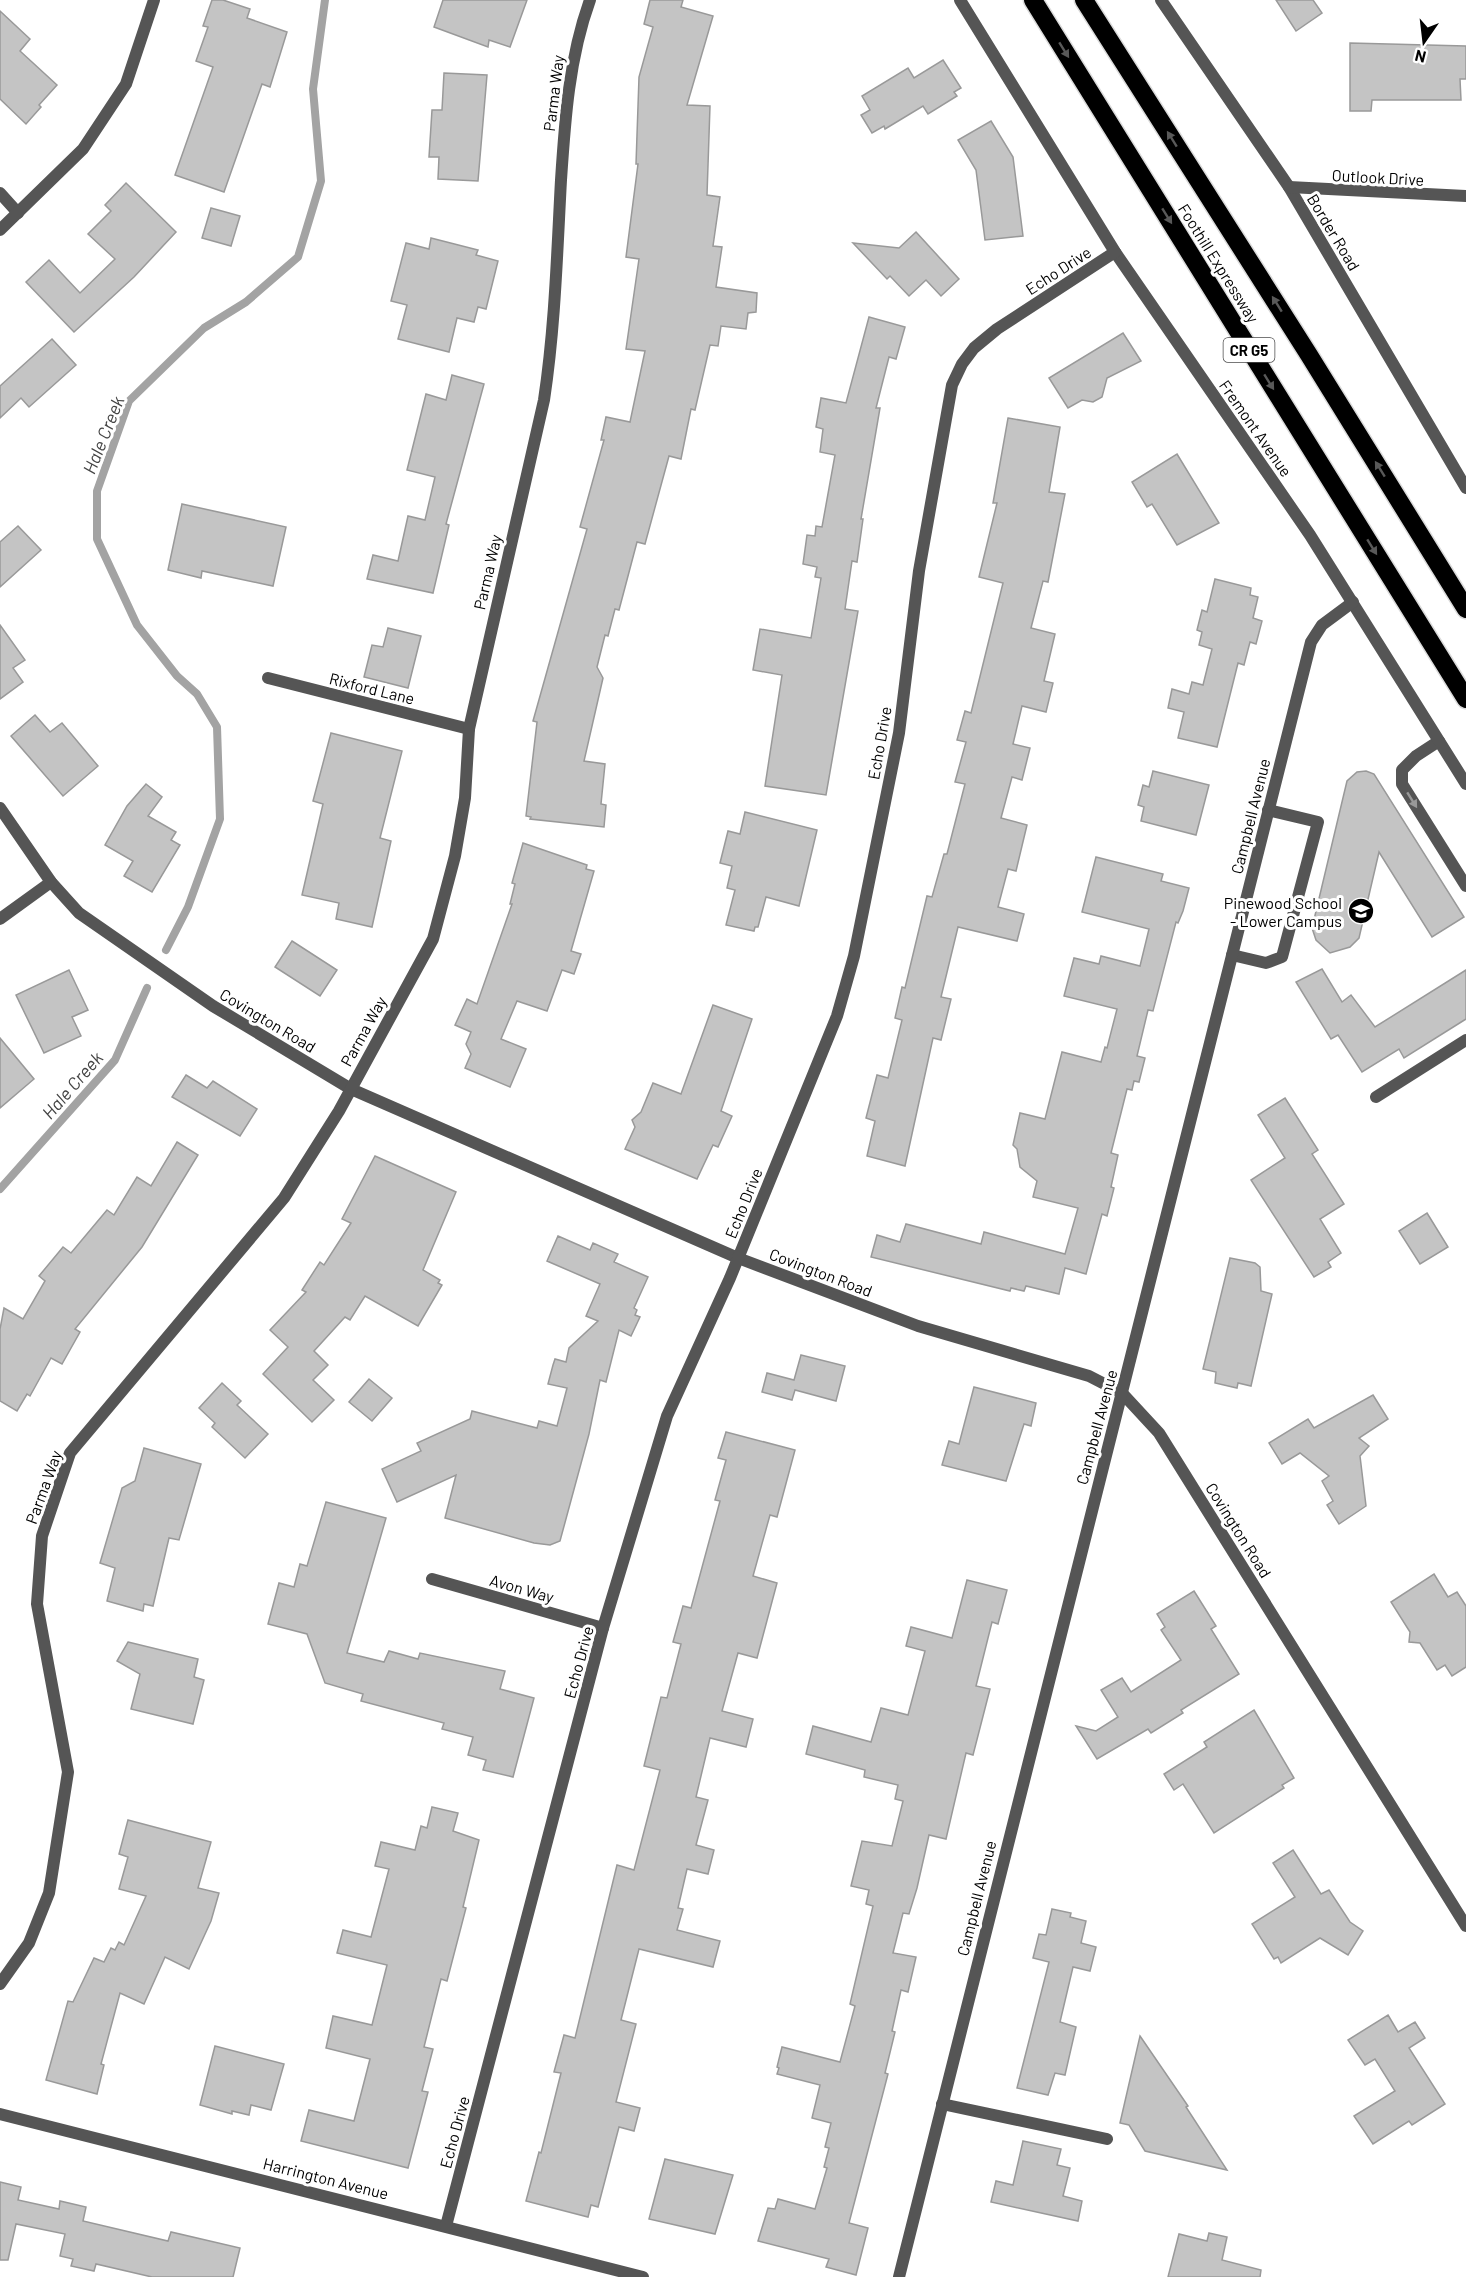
<svg xmlns="http://www.w3.org/2000/svg" width="1466" height="2277" viewBox="0 0 1466 2277" font-family="Barlow,sans-serif">
<style>
.lines{fill:none;stroke-linecap:round;stroke-linejoin:round}
.stream{stroke:#a3a3a3;stroke-width:8}
.building{fill:#c4c4c4;stroke:#999;stroke-width:1.5}
.highway-casing{stroke:#dbdbdb;stroke-width:21}
.lane{stroke:#555;stroke-width:12}
.street{stroke:#555;stroke-width:12}
.highway{stroke:#000;stroke-width:18}
.oneway{fill:#595959}
.oneway2{fill:#999}
.labels{text-anchor:middle;dominant-baseline:central;stroke-width:6;stroke-linejoin:round;paint-order:stroke}
.shield{fill:#fff;stroke:#4c4c4c;stroke-width:1.5}
.shield-label{font-size:15px;font-weight:bold;fill:#000}
.street-label{font-size:16px;fill:#000;stroke:#fff}
.poi-label{font-size:16px;fill:#000;stroke:#fff;text-anchor:end}
.water-label{font-size:18px;font-style:italic;fill:#444;stroke:#fff}
</style>
<rect width="100%" height="100%" fill="#fff"/>
<g class="lines">
<g class="stream">
<polyline points="166,950 188,907 220,819 217,727 197,694 177,676 137,625 97,539 97,491 129,401 204,328 246,302 298,257 321,181 313,89 325,0"/>
<polyline points="0,1189 115,1060 147,988"/>
</g>
</g>
<g class="building">
<polygon points="212,0 223,0 250,9 247,18 287,32 270,87 262,84 224,192 175,175 213,67 196,61 208,27 203,26"/>
<polygon points="443,0 527,0 510,47 489,40 488,47 434,27"/>
<polygon points="650,0 683,0 681,7 713,16 687,105 710,106 707,195 720,197 713,246 722,247 716,287 757,293 756,312 748,313 746,329 721,326 718,346 710,345 695,410 691,409 681,459 669,456 645,544 637,542 619,610 615,609 608,636 605,635 597,667 603,678 584,761 605,764 601,804 606,805 604,827 530,819 531,817 526,816 537,722 533,721 587,529 580,527 604,440 601,440 606,417 630,422 645,351 626,349 639,259 626,257 638,164 636,164 639,77 653,27 644,24"/>
<polygon points="1276,0 1313,0 1322,13 1296,31"/>
<polygon points="0,11 30,39 20,51 57,85 39,105 41,107 26,124 0,99"/>
<polygon points="1350,43 1466,46 1466,79 1460,79 1461,100 1372,100 1371,111 1350,111"/>
<polygon points="943,60 961,88 954,92 957,96 928,114 923,106 885,129 884,126 872,133 861,115 870,110 862,96 908,68 914,78"/>
<polygon points="444,73 487,75 478,181 438,179 439,157 429,157 432,110 442,110"/>
<polygon points="991,121 1013,157 1023,236 985,240 976,170 958,140"/>
<polygon points="126,183 176,232 134,277 74,332 26,282 49,260 80,293 115,259 88,234 111,211 105,205"/>
<polygon points="211,208 240,216 231,246 202,238"/>
<polygon points="916,232 959,279 941,296 926,280 909,296 890,276 887,279 853,243 899,248"/>
<polygon points="431,238 478,250 476,255 498,261 486,309 478,307 474,322 457,318 449,352 398,339 407,305 391,301 406,243 429,249"/>
<polygon points="869,317 905,327 896,359 889,357 876,408 880,408 861,519 863,519 857,562 852,561 845,609 858,611 826,795 765,786 782,675 753,670 760,629 811,638 821,578 815,577 817,567 803,564 807,535 815,536 816,526 822,527 835,455 820,452 823,429 816,427 821,398 846,403"/>
<polygon points="1123,333 1141,361 1107,378 1102,397 1093,402 1082,400 1068,408 1049,378"/>
<polygon points="52,339 76,365 29,407 21,398 0,418 0,386"/>
<polygon points="452,375 484,384 446,524 449,525 433,593 367,579 373,555 398,561 408,516 425,520 435,477 407,470 426,394 446,400"/>
<polygon points="1008,418 1060,427 1049,492 1065,494 1048,582 1043,581 1031,628 1055,634 1044,681 1053,683 1046,712 1022,706 1013,744 1030,748 1022,780 1012,777 1001,818 1027,825 1016,871 1008,869 998,907 1024,914 1017,941 958,927 941,997 951,999 941,1040 933,1038 905,1166 867,1156 875,1121 866,1118 877,1075 888,1078 902,1020 895,1018 902,987 905,988 927,896 932,897 944,854 947,854 965,784 955,782 966,742 957,740 965,711 971,713 1003,583 979,577 997,503 993,503"/>
<polygon points="1177,454 1219,523 1177,545 1152,504 1147,507 1132,482"/>
<polygon points="182,504 286,527 273,586 202,571 201,578 168,570"/>
<polygon points="18,526 41,550 0,587 0,542"/>
<polygon points="1215,579 1251,588 1250,595 1258,597 1253,618 1262,621 1256,644 1250,642 1244,665 1238,663 1217,747 1178,738 1184,712 1168,708 1172,689 1189,694 1192,682 1203,685 1212,649 1199,645 1202,632 1197,630 1202,610 1207,612"/>
<polygon points="0,625 25,660 13,668 23,682 0,699"/>
<polygon points="388,628 421,636 408,688 364,677 372,645 383,647"/>
<polygon points="35,715 50,732 62,723 98,766 63,796 11,736"/>
<polygon points="331,733 402,751 380,838 391,841 372,927 336,919 339,903 302,895 323,804 313,801"/>
<polygon points="1153,771 1209,785 1196,835 1141,821 1144,807 1138,805 1143,785 1149,787"/>
<polygon points="1366,771 1374,774 1464,917 1432,937 1379,852 1359,938 1350,947 1330,953 1316,940 1312,928 1347,781 1357,772"/>
<polygon points="146,784 162,797 148,816 176,832 171,840 180,845 152,892 124,876 133,861 105,845 127,806"/>
<polygon points="745,812 817,830 799,906 766,897 758,927 755,927 754,931 726,925 735,890 727,888 732,866 720,863 728,831 740,834"/>
<polygon points="523,843 587,865 586,869 594,871 571,951 581,954 574,974 562,970 547,1011 517,1001 501,1039 526,1049 510,1087 465,1068 471,1054 466,1044 471,1032 455,1025 467,999 477,1004 512,904 510,904 515,884 512,883"/>
<polygon points="1096,857 1163,874 1161,881 1189,888 1183,911 1178,923 1176,922 1153,1011 1148,1010 1137,1056 1145,1058 1139,1082 1134,1081 1132,1090 1127,1089 1111,1153 1118,1155 1111,1187 1114,1188 1107,1216 1102,1214 1086,1274 1065,1268 1059,1294 1026,1286 1024,1291 1011,1288 1010,1291 871,1257 877,1235 900,1242 906,1224 981,1244 984,1232 1065,1254 1078,1208 1033,1197 1037,1181 1020,1167 1017,1149 1013,1145 1020,1113 1045,1119 1062,1052 1101,1062 1105,1047 1107,1048 1117,1009 1064,996 1074,958 1099,964 1101,956 1140,966 1149,929 1082,912"/>
<polygon points="292,941 337,970 320,996 275,967"/>
<polygon points="1322,969 1342,1002 1351,995 1375,1027 1466,970 1466,1019 1404,1058 1399,1049 1362,1072 1338,1035 1331,1039 1296,982"/>
<polygon points="69,970 88,1010 72,1017 81,1036 44,1053 16,995"/>
<polygon points="713,1005 752,1019 721,1111 732,1116 718,1147 713,1145 697,1179 625,1149 635,1127 632,1120 641,1112 653,1083 681,1094"/>
<polygon points="0,1038 34,1079 0,1108"/>
<polygon points="186,1075 207,1088 213,1081 257,1109 240,1136 172,1097"/>
<polygon points="1285,1098 1318,1150 1312,1154 1344,1204 1320,1219 1341,1253 1328,1262 1331,1267 1314,1277 1251,1180 1285,1158 1258,1115"/>
<polygon points="177,1142 198,1155 142,1247 75,1329 80,1332 62,1364 51,1358 30,1396 27,1394 17,1411 0,1401 0,1329 4,1308 23,1319 45,1281 39,1276 63,1247 71,1253 107,1210 114,1215 137,1177 151,1186"/>
<polygon points="375,1156 456,1192 423,1270 440,1280 438,1283 442,1285 418,1326 365,1296 350,1320 345,1317 314,1351 328,1365 313,1380 334,1400 312,1422 263,1374 288,1347 270,1330 306,1292 302,1290 320,1262 324,1265 351,1223 342,1219"/>
<polygon points="1427,1213 1448,1247 1420,1264 1399,1231"/>
<polygon points="558,1236 590,1250 593,1243 618,1254 614,1262 648,1277 634,1308 637,1310 635,1315 640,1317 631,1336 619,1330 606,1382 600,1380 589,1434 560,1541 550,1545 534,1543 445,1518 456,1475 397,1502 382,1469 421,1451 417,1443 470,1419 472,1411 537,1428 539,1421 557,1426 567,1388 548,1384 553,1365 555,1359 566,1362 569,1348 598,1321 586,1316 600,1284 547,1261"/>
<polygon points="1230,1258 1255,1263 1260,1267 1261,1291 1272,1294 1251,1386 1238,1383 1237,1388 1215,1383 1216,1372 1203,1369"/>
<polygon points="801,1355 845,1366 836,1401 795,1390 792,1400 762,1392 767,1373 794,1380"/>
<polygon points="369,1379 392,1398 372,1421 349,1402"/>
<polygon points="222,1383 241,1401 237,1405 268,1434 245,1458 212,1427 215,1423 199,1408"/>
<polygon points="974,1387 1036,1403 1031,1426 1024,1424 1006,1481 942,1465 949,1441 959,1444"/>
<polygon points="1373,1395 1388,1419 1359,1438 1369,1446 1360,1456 1366,1506 1339,1524 1327,1505 1333,1501 1322,1481 1329,1476 1300,1453 1282,1464 1269,1443 1308,1419 1314,1428"/>
<polygon points="726,1432 795,1450 777,1517 770,1515 753,1576 777,1583 757,1658 738,1653 722,1711 753,1719 746,1747 710,1738 696,1797 708,1800 696,1845 714,1850 708,1874 687,1869 678,1908 683,1909 677,1930 720,1941 713,1967 639,1949 621,2020 636,2024 616,2102 640,2108 634,2131 619,2127 598,2207 591,2205 588,2217 526,2201 539,2152 541,2153 561,2073 554,2072 564,2035 575,2038 617,1865 634,1870 660,1770 644,1766 661,1697 667,1698 681,1644 673,1642 683,1606 691,1608 720,1501 715,1500 726,1460 718,1458"/>
<polygon points="144,1448 201,1464 179,1540 169,1538 153,1606 144,1604 143,1611 107,1601 115,1568 100,1563 122,1488 135,1481"/>
<polygon points="326,1502 386,1518 347,1653 384,1662 389,1651 418,1659 420,1653 505,1671 500,1689 534,1698 513,1777 483,1770 486,1760 468,1755 473,1737 442,1729 444,1723 361,1701 363,1694 325,1683 307,1634 268,1624 279,1583 294,1587 300,1564 307,1566"/>
<polygon points="1434,1574 1448,1597 1457,1592 1466,1606 1466,1667 1452,1676 1445,1665 1437,1670 1420,1643 1409,1642 1410,1632 1391,1602"/>
<polygon points="967,1580 1007,1590 998,1624 992,1622 976,1686 990,1689 973,1755 966,1753 946,1839 929,1835 917,1888 909,1914 903,1913 893,1953 916,1957 908,1992 901,1990 892,2031 895,2032 885,2073 888,2074 849,2223 868,2228 856,2275 826,2267 829,2259 758,2241 768,2208 775,2209 778,2199 815,2209 827,2168 824,2167 829,2148 825,2147 831,2123 812,2118 820,2085 777,2074 779,2068 777,2067 782,2047 840,2062 855,2006 850,2004 873,1906 866,1904 869,1890 851,1886 862,1841 892,1846 903,1801 895,1799 898,1785 864,1777 865,1770 806,1754 813,1726 871,1742 881,1708 908,1715 925,1651 906,1646 911,1627 952,1638"/>
<polygon points="1194,1591 1216,1626 1211,1629 1239,1674 1181,1710 1183,1713 1151,1733 1148,1729 1097,1759 1076,1726 1096,1731 1118,1717 1101,1690 1122,1678 1131,1692 1181,1660 1161,1630 1165,1627 1157,1614"/>
<polygon points="128,1642 198,1659 194,1677 204,1680 193,1724 131,1709 140,1674 117,1661"/>
<polygon points="1254,1710 1294,1778 1282,1785 1284,1788 1214,1833 1183,1784 1174,1790 1164,1774 1207,1747 1204,1742"/>
<polygon points="432,1807 458,1813 453,1831 479,1840 463,1907 466,1908 447,1981 441,1979 424,2047 433,2049 422,2091 428,2092 408,2168 301,2141 309,2110 354,2121 370,2059 326,2048 333,2016 372,2025 387,1965 337,1953 343,1930 371,1937 389,1869 375,1866 381,1842 415,1850 421,1826 427,1828"/>
<polygon points="128,1820 211,1842 198,1888 219,1893 211,1921 189,1969 165,1957 144,2004 120,1993 101,2064 104,2065 97,2094 46,2080 68,2001 73,2002 94,1958 104,1962 111,1948 115,1950 119,1942 124,1945 146,1896 119,1889 128,1857 119,1854"/>
<polygon points="1293,1850 1321,1894 1329,1890 1350,1922 1363,1931 1348,1955 1320,1938 1281,1963 1278,1957 1274,1959 1252,1924 1295,1897 1273,1863"/>
<polygon points="1052,1909 1071,1913 1070,1917 1086,1921 1081,1943 1096,1947 1090,1971 1073,1967 1060,2022 1076,2027 1065,2075 1055,2073 1048,2095 1017,2088 1049,1962 1033,1958 1039,1934 1046,1935"/>
<polygon points="1388,2015 1398,2032 1415,2022 1425,2038 1409,2048 1445,2104 1412,2125 1409,2121 1373,2144 1354,2116 1395,2091 1375,2059 1365,2065 1348,2040"/>
<polygon points="1140,2036 1188,2106 1186,2107 1227,2170 1145,2151 1129,2125 1120,2123"/>
<polygon points="215,2046 284,2064 271,2110 251,2105 249,2115 232,2111 232,2114 200,2105"/>
<polygon points="1023,2141 1061,2149 1057,2165 1070,2168 1063,2196 1082,2201 1078,2221 991,2202 996,2181 1013,2185"/>
<polygon points="665,2159 733,2175 715,2234 649,2219"/>
<polygon points="0,2182 21,2187 18,2200 59,2209 60,2201 86,2207 83,2221 168,2241 171,2232 240,2248 233,2277 152,2277 96,2264 94,2271 71,2266 73,2259 60,2256 65,2234 16,2224 8,2260 0,2260"/>
<polygon points="1209,2233 1227,2237 1222,2260 1261,2270 1260,2277 1168,2277 1179,2234 1207,2241"/>
</g>
<g class="lines">
<g class="highway-casing">
<g id="highway">
<polyline points="1033,0 1466,699"/>
<polyline points="1084,0 1309,355 1466,609"/>
</g>
</g>
<g class="lane">
<polyline points="1439,741 1416,756 1402,770 1402,784 1466,886"/>
<polyline points="1232,955 1266,963 1282,957 1318,822 1268,810"/>
<polyline points="1376,1097 1466,1040"/>
<polyline points="942,2104 1107,2139"/>
</g>
<g class="street">
<polyline points="960,0 1115,252 1310,535 1466,784"/>
<polyline points="1161,0 1289,187 1466,488"/>
<polyline points="1289,187 1466,196"/>
<polyline points="0,193 18,213"/>
<polyline points="0,230 83,149 126,84 154,0"/>
<polyline points="268,678 469,729"/>
<polyline points="0,808 51,882 79,913 213,1006 351,1089 738,1258 918,1326 1089,1376 1122,1393 1159,1433 1466,1926"/>
<polyline points="0,919 51,882"/>
<polyline points="432,1579 603,1628"/>
<path d="M0 1984 29 1943 49 1893 68 1772 37 1604 42 1536 70 1453 284 1198 339 1111 433 939 455 856 465 798 469 729 544 400C555 327 557 254 561 180 565 119 569 58 590 0"/>
<polyline points="0,2114 643,2277"/>
<polyline points="446,2226 603,1628 667,1416 730,1278 837,1016 854,956 899,733 919,571 952,385 962,364 974,348 997,329 1115,252"/>
<polyline points="899,2277 1311,642 1322,625 1353,602"/>
</g>
<use href="#highway" class="highway"/>
</g>
<defs><path id="oneway-solid" d="M-6-.8H1V-3.2L6.5 0L1 3.2V.8H-6Z" transform="scale(1.5)"/></defs>
<g class="oneway">
<use href="#oneway-solid" transform="translate(1064 50) rotate(58)"/>
<use href="#oneway-solid" transform="translate(1172 139) rotate(-122)"/>
<use href="#oneway-solid" transform="translate(1167 216) rotate(58)"/>
<use href="#oneway-solid" transform="translate(1277 304) rotate(-122)"/>
<use href="#oneway-solid" transform="translate(1269 382) rotate(58)"/>
<use href="#oneway-solid" transform="translate(1380 469) rotate(-122)"/>
<use href="#oneway-solid" transform="translate(1372 547) rotate(58)"/>
</g>
<use class="oneway2" href="#oneway-solid" transform="translate(1412 800) rotate(58)"/>
<defs>
<g id="school-disc" transform="scale(1.35)"><circle r="9.5" fill="#000" stroke="#fff"/><path d="M0-5L7-2L0 1L-7-2ZM-4 1L0 2.5L4 1V4Q0 6-4 4Z" fill="#fff"/></g>
</defs>
<g fill-rule="evenodd">
<use href="#school-disc" x="1361" y="911"/>
</g>
<g class="labels">
<rect class="shield" x="1223.5" y="338" width="51" height="24" rx="4.5"/>
<g class="shield-label">
<text x="1249" y="350">CR G5</text>
</g>
<g class="street-label">
<text transform="translate(553 93) rotate(-83)">Parma Way</text>
<text transform="translate(1378 177) rotate(3)">Outlook Drive</text>
<text transform="translate(1334 232) rotate(59)">Border Road</text>
<text transform="translate(1219 263) rotate(58)">Foothill Expressway</text>
<text transform="translate(1058 270) rotate(-33)">Echo Drive</text>
<text transform="translate(1256 428) rotate(55)">Fremont Avenue</text>
<text transform="translate(487 572) rotate(-77)">Parma Way</text>
<text transform="translate(372 688) rotate(14)">Rixford Lane</text>
<text transform="translate(879 743) rotate(-80)">Echo Drive</text>
<text transform="translate(1250 816) rotate(-76)">Campbell Avenue</text>
<text transform="translate(268 1020) rotate(31)">Covington Road</text>
<text transform="translate(363 1031) rotate(-61)">Parma Way</text>
<text transform="translate(743 1203) rotate(-68)">Echo Drive</text>
<text transform="translate(821 1272) rotate(21)">Covington Road</text>
<text transform="translate(1096 1427) rotate(-75)">Campbell Avenue</text>
<text transform="translate(43 1487) rotate(-70)">Parma Way</text>
<text transform="translate(1239 1530) rotate(58)">Covington Road</text>
<text transform="translate(522 1588) rotate(16)">Avon Way</text>
<text transform="translate(578 1662) rotate(-75)">Echo Drive</text>
<text transform="translate(976 1898) rotate(-76)">Campbell Avenue</text>
<text transform="translate(454 2132) rotate(-75)">Echo Drive</text>
<text transform="translate(326 2178) rotate(14)">Harrington Avenue</text>
</g>
<g class="poi-label">
<text x="1342" y="902">Pinewood School<tspan x="1342" dy="18">- Lower Campus</tspan></text>
</g>
<g class="water-label">
<text transform="translate(103 435) rotate(-68)">Hale Creek</text>
<text transform="translate(72 1085) rotate(-49)">Hale Creek</text>
</g>
</g>
<g transform="translate(1424 42) rotate(194)" stroke="#ffffff" stroke-width="4.5" paint-order="stroke">
<path d="M0-4.5L10 22L0 15L-10 22Z" fill="#000000"/>
<text y="-9" font-size="16" font-weight="bold" text-anchor="middle" fill="#000000">N</text>
</g>
</svg>
